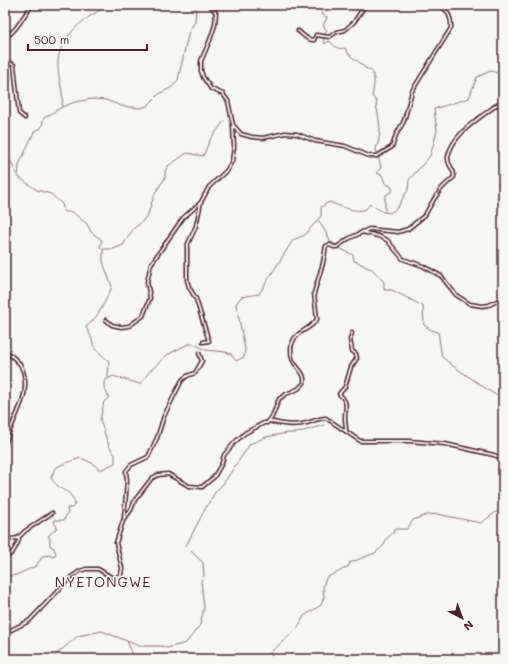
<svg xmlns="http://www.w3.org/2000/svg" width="508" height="664" viewBox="0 0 508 664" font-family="Mali,sans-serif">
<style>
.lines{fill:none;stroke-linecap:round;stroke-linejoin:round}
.stream{stroke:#8e747a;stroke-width:1}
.minor-casing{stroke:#4a1f2b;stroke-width:5}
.major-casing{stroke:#4a1f2b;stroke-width:6}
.minor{stroke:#f6f6f2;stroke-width:2}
.major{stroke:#f6f6f2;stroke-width:3}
.labels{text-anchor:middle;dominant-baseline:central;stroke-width:3;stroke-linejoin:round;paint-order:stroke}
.quarter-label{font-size:14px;letter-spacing:1px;fill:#4a1f2b;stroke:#f6f6f2}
</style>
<rect width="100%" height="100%" fill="#f6f6f2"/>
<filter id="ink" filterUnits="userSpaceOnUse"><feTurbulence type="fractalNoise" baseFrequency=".025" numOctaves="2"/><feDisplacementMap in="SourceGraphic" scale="8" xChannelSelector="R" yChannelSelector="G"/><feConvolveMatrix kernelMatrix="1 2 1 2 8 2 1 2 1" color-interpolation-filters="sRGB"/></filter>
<g filter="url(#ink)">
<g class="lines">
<g class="stream">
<path d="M318 5 319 7 323 9 321 14 327 17 323 26 327 30 323 37 325 44 329 41C336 45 334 50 345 48 351 60 358 59 365 68L371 70C376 77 374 87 372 96L377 102 376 106C380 119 382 136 376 149L381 167 377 173 382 175 385 183 392 187V191L385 196V211"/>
<polyline points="62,107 75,102 92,99 106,100 121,106 141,108 147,106 159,94 172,87 178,80 189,31 195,22 196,5"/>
<polyline points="5,148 17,176 37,190 51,194 62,204 64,212 72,212 87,224 91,232 102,240 100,247 102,249"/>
<path d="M18 177 19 165 34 132 41 128 44 118 62 107C62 102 63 97 62 92 61 84 58 76 58 67 56 37 86 16 111 5"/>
<path d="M319 221 329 238 330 242 334 243 337 247 353 255 354 261C361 262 365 268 372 269L384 282V290H392L423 306 424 325 431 330 438 332 442 357 453 366 494 394 503 395"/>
<path d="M108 377 109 361 95 349 91 337 86 327C99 317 105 301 112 287L103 262V249H114L123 245 134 228 141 223 148 214 155 193 165 178V171L168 166 187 153 203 156 210 140 224 121"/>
<path d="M5 575 11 576 16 575 36 566 43 556 49 555 53 557 56 554 54 548 50 546V539L48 536 56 529 57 526 54 523 55 520H64L68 512 67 508H72L75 504C71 490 65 493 58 486 55 484 53 481 51 478L55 468 63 464 81 458 92 463 100 470 115 463V455L109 446 100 420 104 402 109 397 104 388V381L113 376 140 384 149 372 167 355 188 344H194L206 350 226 352 231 354 236 361 244 357 245 349 236 304 241 297 259 294 293 240 305 235 321 216V207L329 202C338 205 357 214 366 209 368 207 369 205 370 204L383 212 390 213 397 208 408 190 409 180 430 156 437 131 434 109 469 98 477 77 491 71 503 75"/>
<polyline points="127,641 135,659"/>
<polyline points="25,659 33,656 54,656 78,636 102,631 139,646 162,646 167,648 186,643 200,625 204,607 201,581 204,575 203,563 186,546 205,509 216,491 223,484 250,444 266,437 288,433 297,433 324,425"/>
<polyline points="265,659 273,650 297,629 304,616 321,605 324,597 323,587 326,578 342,570 349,566 349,563 375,553 384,545 386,539 393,533 395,529 407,529 413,520 427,515 437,514 481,523 496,512 503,511"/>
</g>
<g class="minor-casing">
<g id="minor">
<path d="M210 5 216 13 215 25 210 40 201 61V71L203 77 211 89 223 94 228 101 233 125 241 134 252 137 263 138 285 133 297 134 315 141 345 146 369 156H377L392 147 396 135 404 121 412 91 451 28C452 18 448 12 441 5"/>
<path d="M298 31C303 34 307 41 314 40L316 35 329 37 337 32 345 30 354 22 364 7V5"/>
<path d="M5 38C14 32 19 25 24 16 27 11 29 12 31 5"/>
<polyline points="5,60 14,65 19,113 25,118"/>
<polyline points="362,232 378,236 387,240 403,259 423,266 441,276 456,295 470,304 482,306 489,305 503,298"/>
<polyline points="106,320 112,325 121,327 129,326 143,316 150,298 147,282 151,264 183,218 200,203"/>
<polyline points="203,342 209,341 208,338 196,299 189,287 187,280 187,246 196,226 201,202 209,187 227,170 232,161 234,147 233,126"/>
<path d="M5 351C10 355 18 360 21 366 35 395 10 419 5 446"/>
<path d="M269 421C280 424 296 426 307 423 314 421 319 418 326 418L360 441H409L445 444 494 455 503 459"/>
<path d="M346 431C346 426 345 422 345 418 345 406 349 403 339 394L345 387 351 367 357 358 356 354 352 351 350 339 352 333"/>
<polyline points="124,518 127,481 126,471 131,465 148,457 157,438 164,416 182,380 187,376 195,373 202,361 199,353"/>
<polyline points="5,540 18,538 25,531 52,513"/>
<path d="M5 557C13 555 16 547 19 540L18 538"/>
<path d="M5 633 29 621 71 577 80 571 86 569H98L113 578 121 575 122 568 116 543 123 521 131 510 135 500 152 478 158 475 168 474 189 486 202 487 214 477 222 463 224 455 235 442 245 433 264 423H267L272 417 279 399 286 394 298 389 304 383C306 372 295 368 292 358 291 355 291 352 291 349 293 329 310 332 317 319L314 293 323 263 326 246 330 245 334 247H337L348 239 369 229 398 232 408 229 425 215 434 199 442 188 454 177C455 169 447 166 448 157 452 132 485 115 503 100"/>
</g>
</g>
<g class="major-casing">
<polyline id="major" points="5,8 8,5"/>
</g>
<use href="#minor" class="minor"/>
<use href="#major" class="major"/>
</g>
</g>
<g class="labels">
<g class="quarter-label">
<text x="103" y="581">NYETONGWE</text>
</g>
</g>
<rect width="508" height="664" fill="none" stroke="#f6f6f2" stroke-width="20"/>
<rect x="10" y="10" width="488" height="644" fill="none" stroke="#4a1f2b" stroke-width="1.5" filter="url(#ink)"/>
<g transform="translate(462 618) rotate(139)" stroke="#f6f6f2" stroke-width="3" paint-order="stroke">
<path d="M0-3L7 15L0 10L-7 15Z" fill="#4a1f2b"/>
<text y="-6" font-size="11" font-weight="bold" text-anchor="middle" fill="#4a1f2b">N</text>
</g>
<path d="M28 44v6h119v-6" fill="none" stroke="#4a1f2b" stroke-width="2"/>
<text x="34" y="44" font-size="12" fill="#4a1f2b" stroke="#f6f6f2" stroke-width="3" paint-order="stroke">500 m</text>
</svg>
